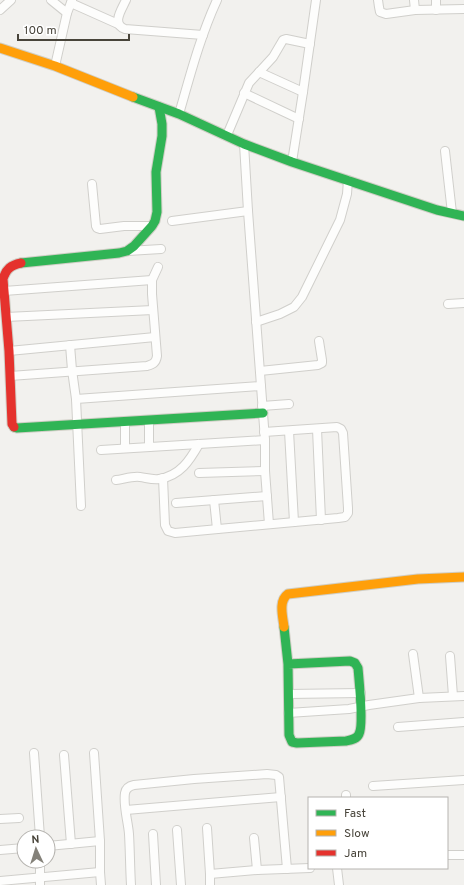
<svg xmlns="http://www.w3.org/2000/svg" width="464" height="885" viewBox="0 0 464 885" font-family="Overpass,sans-serif">
<style>
.lines{fill:none;stroke-linecap:round;stroke-linejoin:round}
.street-casing{stroke:#d0cfcb;stroke-width:10}
.fast-casing{stroke:#d0cec5;stroke-width:11}
.slow-casing{stroke:#d0cec5;stroke-width:11}
.jam-casing{stroke:#d0cec5;stroke-width:11}
.street{stroke:#fdfdfc;stroke-width:8}
.fast{stroke:#30b455;stroke-width:9}
.slow{stroke:#ff9f0a;stroke-width:9}
.jam{stroke:#e5322d;stroke-width:9}
</style>
<rect width="100%" height="100%" fill="#f2f1ee"/>
<g class="lines">
<g class="street-casing">
<g id="street">
<polyline points="51,0 67,13"/>
<path d="M126 0C122 9 111 24 125 29L203 35"/>
<polyline points="378,0 379,7 380,12 386,14 415,10 464,9"/>
<polyline points="414,0 415,10"/>
<polyline points="71,3 118,24"/>
<polyline points="0,10 11,0"/>
<polyline points="436,10 436,0"/>
<polyline points="55,66 67,13 72,0"/>
<polyline points="259,72 303,92"/>
<polyline points="244,93 299,119"/>
<path d="M179 114C190 76 200 37 217 0"/>
<polyline points="227,135 249,83 273,57 283,40 286,39 310,44"/>
<polyline points="244,144 248,211 265,440 265,471 269,524"/>
<polyline points="445,151 452,213"/>
<polyline points="292,162 303,92 316,0"/>
<polyline points="92,184 96,226 97,228 100,229 124,226 152,226"/>
<polyline points="172,221 248,211"/>
<polyline points="128,251 161,249"/>
<polyline points="4,291 152,280"/>
<polyline points="448,304 464,303"/>
<polyline points="6,317 153,310"/>
<polyline points="256,322 280,314 294,307 302,297 340,220 347,194 348,180"/>
<polyline points="70,345 72,370 76,399 81,506"/>
<polyline points="9,351 155,337"/>
<polyline points="260,371 318,365 322,363 322,360 319,341"/>
<path d="M10 376 147 366C153 364 156 363 157 356L152 294V280L158 267"/>
<polyline points="76,399 261,386"/>
<polyline points="262,406 289,404"/>
<polyline points="125,422 125,448"/>
<polyline points="317,429 321,520"/>
<polyline points="289,431 294,522"/>
<polyline points="149,447 149,420"/>
<polyline points="101,450 265,440"/>
<polyline points="199,473 265,471"/>
<polyline points="163,478 165,525 168,531 175,533 338,518 345,517 348,513 348,508 343,433 341,429 337,427 264,432"/>
<path d="M116 480C124 479 132 476 140 477 147 478 153 480 159 479 180 476 190 460 199 444"/>
<polyline points="214,500 217,529"/>
<polyline points="176,503 267,496"/>
<polyline points="413,654 419,698"/>
<polyline points="450,656 453,696"/>
<polyline points="288,694 361,693"/>
<polyline points="288,713 349,709 369,705 419,698 464,696"/>
<polyline points="398,727 464,722"/>
<polyline points="34,753 40,837"/>
<polyline points="94,753 100,841 100,872 101,885"/>
<polyline points="64,755 71,844"/>
<polyline points="373,786 464,780"/>
<polyline points="346,798 346,795"/>
<polyline points="126,810 281,797"/>
<polyline points="0,819 19,818"/>
<polyline points="207,828 210,874 210,885"/>
<polyline points="177,830 181,885"/>
<polyline points="153,834 156,885"/>
<polyline points="254,838 257,870"/>
<polyline points="48,846 100,841"/>
<polyline points="0,850 24,848"/>
<polyline points="447,855 464,855"/>
<polyline points="40,861 40,885"/>
<polyline points="337,868 339,885"/>
<polyline points="210,874 257,870 310,868"/>
<polyline points="0,881 100,872"/>
<path d="M131 885C130 868 130 851 129 834 128 821 123 806 125 793 126 788 129 786 134 785L194 779 267 774 276 775 279 777 287 869"/>
</g>
</g>
<g class="fast-casing">
<g id="fast">
<polyline points="133,97 179,114 244,144 292,162 437,210 464,216"/>
<polyline points="21,263 119,253 127,251 134,246 152,226 155,221 157,212 156,172 162,136 162,124 159,107"/>
<polyline points="14,427 17,428 263,413"/>
<path d="M284 627 288 664 289 735 292 742 297 743 346 741C351 740 357 739 359 734 364 725 359 680 358 668L355 663 350 661 288 664"/>
</g>
</g>
<g class="slow-casing">
<g id="slow">
<polyline points="0,48 55,66 133,97"/>
<path d="M284 627C283 617 278 601 288 594L418 579 464 577"/>
</g>
</g>
<g class="jam-casing">
<path id="jam" d="M14 427 12 424 9 351 3 279C6 269 11 265 21 263"/>
</g>
<use href="#street" class="street"/>
<use href="#fast" class="fast"/>
<use href="#slow" class="slow"/>
<use href="#jam" class="jam"/>
</g>
<rect x="308" y="797" width="140" height="72" fill="#ffffff" stroke="#b6b4b0"/>
<rect x="316" y="810" width="20" height="6" fill="#30b455" stroke="#b6b4b0"/>
<text x="344" y="817" font-size="12" fill="#48443a">Fast</text>
<rect x="316" y="830" width="20" height="6" fill="#ff9f0a" stroke="#b6b4b0"/>
<text x="344" y="837" font-size="12" fill="#48443a">Slow</text>
<rect x="316" y="850" width="20" height="6" fill="#e5322d" stroke="#b6b4b0"/>
<text x="344" y="857" font-size="12" fill="#48443a">Jam</text>
<g transform="translate(36 849) rotate(356)"><circle r="19" fill="#ffffff" stroke="#b6b4b0"/>
<path d="M0-3L7 15L0 10L-7 15Z" fill="#848179"/>
<text y="-6" font-size="11" font-weight="bold" text-anchor="middle" fill="#48443a">N</text>
</g>
<path d="M18 34v6h111v-6" fill="none" stroke="#48443a" stroke-width="2"/>
<text x="24" y="34" font-size="12" fill="#48443a" stroke="#ffffff" stroke-width="3" paint-order="stroke">100 m</text>
</svg>
